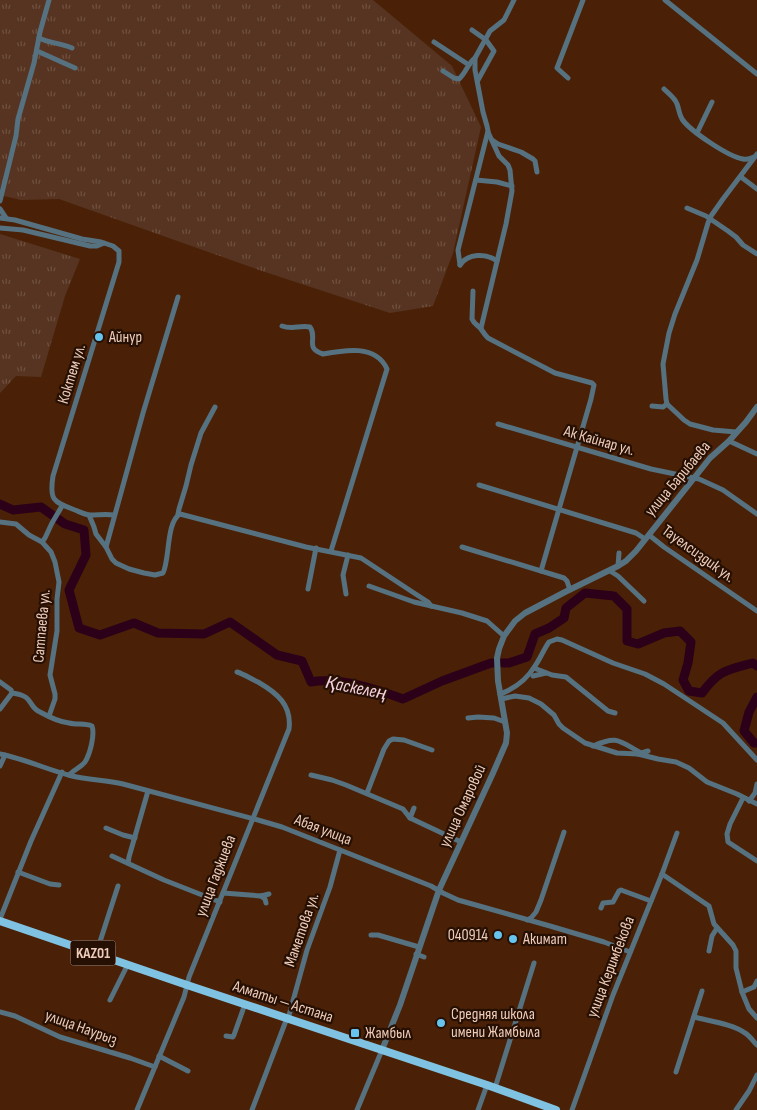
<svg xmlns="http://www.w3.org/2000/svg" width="757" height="1110" viewBox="0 0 757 1110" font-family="'Sofia Sans Condensed',sans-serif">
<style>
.grass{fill:url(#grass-tufts)}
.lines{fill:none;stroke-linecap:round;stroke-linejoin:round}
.river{stroke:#2c0019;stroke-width:9}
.minor{stroke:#567280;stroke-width:5}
.tertiary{stroke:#567280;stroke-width:6}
.trunk{stroke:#80c2e2;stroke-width:8}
.poi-dot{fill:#66c4ef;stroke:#260f03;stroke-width:2}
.labels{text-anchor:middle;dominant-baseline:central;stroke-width:4.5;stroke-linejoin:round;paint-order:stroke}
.shield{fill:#260f03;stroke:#b29383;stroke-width:1}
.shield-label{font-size:15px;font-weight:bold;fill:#eeccba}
.poi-label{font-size:16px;fill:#eeccba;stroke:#260f03;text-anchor:start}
.street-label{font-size:16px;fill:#eeccba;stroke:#260f03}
.water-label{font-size:18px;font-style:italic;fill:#f6d1e1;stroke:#260f03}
</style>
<defs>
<pattern id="grass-tufts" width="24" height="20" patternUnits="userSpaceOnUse" patternTransform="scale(1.25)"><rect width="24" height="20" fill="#563421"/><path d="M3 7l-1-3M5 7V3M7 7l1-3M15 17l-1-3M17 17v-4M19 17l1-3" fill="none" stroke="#6f503f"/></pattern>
</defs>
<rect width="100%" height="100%" fill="#4a2106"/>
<g class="grass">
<polygon points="0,0 373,0 452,66 481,127 453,253 433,306 390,313 262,271 59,199 21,200 0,195"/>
<polygon points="0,234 80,259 65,296 41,377 16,376 0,393"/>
</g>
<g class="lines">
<g class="river">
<path d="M0 504 13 510 41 507 65 524 84 530 86 555 69 590 79 628 100 635 134 623 158 633 204 634 230 622 277 655 302 661 311 682C340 677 376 689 403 699L442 681 491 663H495"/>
<path d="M503 663H509L527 657 535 634 549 628 564 618 566 608 585 593 614 596 627 609V641L638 644 664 633 680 631 691 642 688 663 683 680 689 691 702 693C719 670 727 670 753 663L757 666"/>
<polyline points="757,697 749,712 744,731 754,743 757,743"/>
</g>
<g class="minor">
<polyline points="665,0 757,74"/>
<polyline points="472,30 486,40 494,51 478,80"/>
<path d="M39 38C49 43 61 43 72 48"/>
<polyline points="434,42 469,65"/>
<polyline points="37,51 75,68"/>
<path d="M443 71 454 78 459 79C466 73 468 63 475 58"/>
<polyline points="568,78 557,68 583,0"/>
<path d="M664 89C669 94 675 98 677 104 679 109 679 114 682 119 690 131 729 157 743 159 747 160 750 159 754 157"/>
<polyline points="697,133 712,102"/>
<polyline points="492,140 498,144 521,152 533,159 535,161 537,172"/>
<polyline points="741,177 757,189"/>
<polyline points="476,180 497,182 512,186"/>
<polyline points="0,201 16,136 18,119 34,63 40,32 49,0"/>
<polyline points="687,208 706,216 728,231 736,237 743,245 757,254"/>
<polyline points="0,209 6,218"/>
<path d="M0 218 15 220 82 239 101 242 113 246 119 251V262L53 476C49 501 54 502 75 510 80 512 86 515 90 515 99 515 106 514 114 515"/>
<polyline points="0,228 23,230 90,246 97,246 104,243"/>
<polyline points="460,265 458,250 488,131 487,126 483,112 475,70 475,58 490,31 504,20 514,0"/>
<path d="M460 265C468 253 486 253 497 261"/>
<path d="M473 291 472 319C474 324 479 326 481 329 483 332 485 335 488 338L555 373 592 383 594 385 591 399 541 571"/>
<path d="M282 326C293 330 299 325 310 327 318 338 304 348 323 354 344 350 376 344 387 369L331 551"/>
<polyline points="481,328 506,224 512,191 510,170 508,165 499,156 488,132"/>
<polyline points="652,406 663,407 667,404"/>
<polyline points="498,424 651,469 699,479 723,490 757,514"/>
<polyline points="736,432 713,430 690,424 684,420 667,404 666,399 663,364 669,333 675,314 697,260 708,223 711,216 723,199 757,154"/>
<polyline points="729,441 757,454"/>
<polyline points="479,485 636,533 645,539"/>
<polyline points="178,514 179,509 186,486 191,465 201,433 215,407"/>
<path d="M89 515 94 527 96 534 106 547 112 559 116 563 129 569 144 573 155 575 163 573C170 559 166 522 180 514L306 547 361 558 414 593 428 602 431 606"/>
<polyline points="0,522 16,524 29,535 42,542 51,552 55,562 59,582 57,599 57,631 50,675 55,694 55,699 49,716"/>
<polyline points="649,535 664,547 757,611"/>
<polyline points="42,542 45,538 52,523 62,506"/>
<polyline points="106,547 143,413 178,297"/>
<polyline points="462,547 564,578 567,581 570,590"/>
<polyline points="618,566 619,553"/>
<polyline points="610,571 618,576 644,601"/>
<polyline points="369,586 414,602 462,613 487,621 504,636"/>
<polyline points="308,589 316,548"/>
<polyline points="346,594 343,575 348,555"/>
<polyline points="534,668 552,675 566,677 608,711 615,713"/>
<polyline points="533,676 546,673"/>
<polyline points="0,682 11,690 12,693"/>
<path d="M12 693C35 696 27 706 40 712 49 717 59 722 69 723 77 725 85 723 92 726 95 735 90 754 85 762 81 767 74 770 69 775"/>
<path d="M500 694C514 689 527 679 535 666 540 659 544 649 549 642L557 639 562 640 613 663 645 674 664 684 723 723 757 760"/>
<polyline points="501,699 515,696 529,698 541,704 554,715 559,724 563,728 585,743 617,753 638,754 658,759 676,762 689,768 707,782 737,794 757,804"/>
<polyline points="0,709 12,693"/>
<polyline points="468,718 478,717 494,718 505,722"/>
<path d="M593 746C618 735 619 741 641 753"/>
<path d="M0 754C25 759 48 770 72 776 89 780 106 780 123 784L258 820 282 827 431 886 443 893 458 900 550 926 604 942 630 952"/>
<polyline points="638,754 648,751"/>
<polyline points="0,766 5,755"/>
<polyline points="311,775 332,780 346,785 403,809 410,818 461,842"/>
<polyline points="367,793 384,749 389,741 393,739 404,740 432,750"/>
<polyline points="743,798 730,824 727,834 728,842 757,861"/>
<polyline points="749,801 755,793 757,784"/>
<polyline points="410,818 414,808"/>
<polyline points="106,828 123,835 135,838"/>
<polyline points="112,856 164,880 220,902"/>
<polyline points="128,863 129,857 148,791"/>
<polyline points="18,872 50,884 59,885"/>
<polyline points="662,874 709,906 714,924 733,945 736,951 736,968 742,992 749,1009 757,1018"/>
<polyline points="223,893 261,896 269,894"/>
<polyline points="261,896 265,899 266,903"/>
<polyline points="601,908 603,903 613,902 619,891 621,890 651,901"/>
<polyline points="0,919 31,841 62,772"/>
<polyline points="527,920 531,918 536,912 541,900 564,832"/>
<polyline points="371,935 378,935 419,947"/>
<polyline points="709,951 712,936 717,928"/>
<polyline points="96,954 118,886"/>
<polyline points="416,954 424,957"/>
<polyline points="742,992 754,987 757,981"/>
<polyline points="110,1000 128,964"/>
<polyline points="0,1012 15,1016 60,1037 130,1058 155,1067"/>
<path d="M694 1017C709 1021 733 1024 745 1033 750 1036 753 1041 757 1045"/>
<polyline points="288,1019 307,950 330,887 340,850"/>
<polyline points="226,1036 233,1037 234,1035 245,1004"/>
<polyline points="159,1056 188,1071"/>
<polyline points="676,1072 702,991"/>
<polyline points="495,1088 534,963"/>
<path d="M137 1110 184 997 189 977 289 729C292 705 277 693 258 682 251 679 244 674 237 672"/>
<polyline points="252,1110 287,1018"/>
<polyline points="357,1110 382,1050"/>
<polyline points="478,1110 487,1085"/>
<polyline points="572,1110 613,995 662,874 677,833"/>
<polyline points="736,1110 749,1091 757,1075"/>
</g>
<polyline class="tertiary" points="382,1050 400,1005 439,890 493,773 506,743 507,733 498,681 497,658 499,649 504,636 515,621 525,613 565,592 618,566 626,561 636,551 710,458 729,441 746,422 757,407"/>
<polyline class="trunk" points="0,921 187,985 487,1085 556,1110"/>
</g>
<g class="poi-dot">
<circle cx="99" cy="337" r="5"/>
<circle cx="498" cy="935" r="5"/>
<circle cx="513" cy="939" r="5"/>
<circle cx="441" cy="1023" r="5"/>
<rect x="350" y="1028" width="10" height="10" rx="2.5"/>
</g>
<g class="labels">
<rect class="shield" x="70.5" y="940.5" width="45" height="25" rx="4"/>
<g class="shield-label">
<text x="93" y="953">KАZ01</text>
</g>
<g class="poi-label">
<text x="109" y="337">Айнур</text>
<text x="488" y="935" text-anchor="end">040914</text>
<text x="523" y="939">Акимат</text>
<text x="451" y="1014">Средняя школа<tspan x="451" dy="18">имени Жамбыла</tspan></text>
<text x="365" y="1033">Жамбыл</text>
</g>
<g class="street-label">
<text transform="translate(72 374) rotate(-73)">Коктем ул.</text>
<text transform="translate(599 441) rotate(16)">Ак Кайнар ул.</text>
<text transform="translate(678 479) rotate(-50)">улица Барибаева</text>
<text transform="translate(698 554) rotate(36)">Тауелсиздик ул.</text>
<text transform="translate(42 626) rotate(-85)">Сатпаева ул.</text>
<text transform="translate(463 806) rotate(-65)">улица Омаровой</text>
<text transform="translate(323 830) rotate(21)">Абая улица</text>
<text transform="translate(216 876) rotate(-69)">улица Гаджиева</text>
<text transform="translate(302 930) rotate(-71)">Маметова ул.</text>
<text transform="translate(611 967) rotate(-69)">улица Керимбекова</text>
<text transform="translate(283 1002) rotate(18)">Алматы — Астана</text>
<text transform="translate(81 1028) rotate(20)">улица Наурыз</text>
</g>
<g class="water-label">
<text transform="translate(356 688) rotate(11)">Қаскелең</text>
</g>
</g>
</svg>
